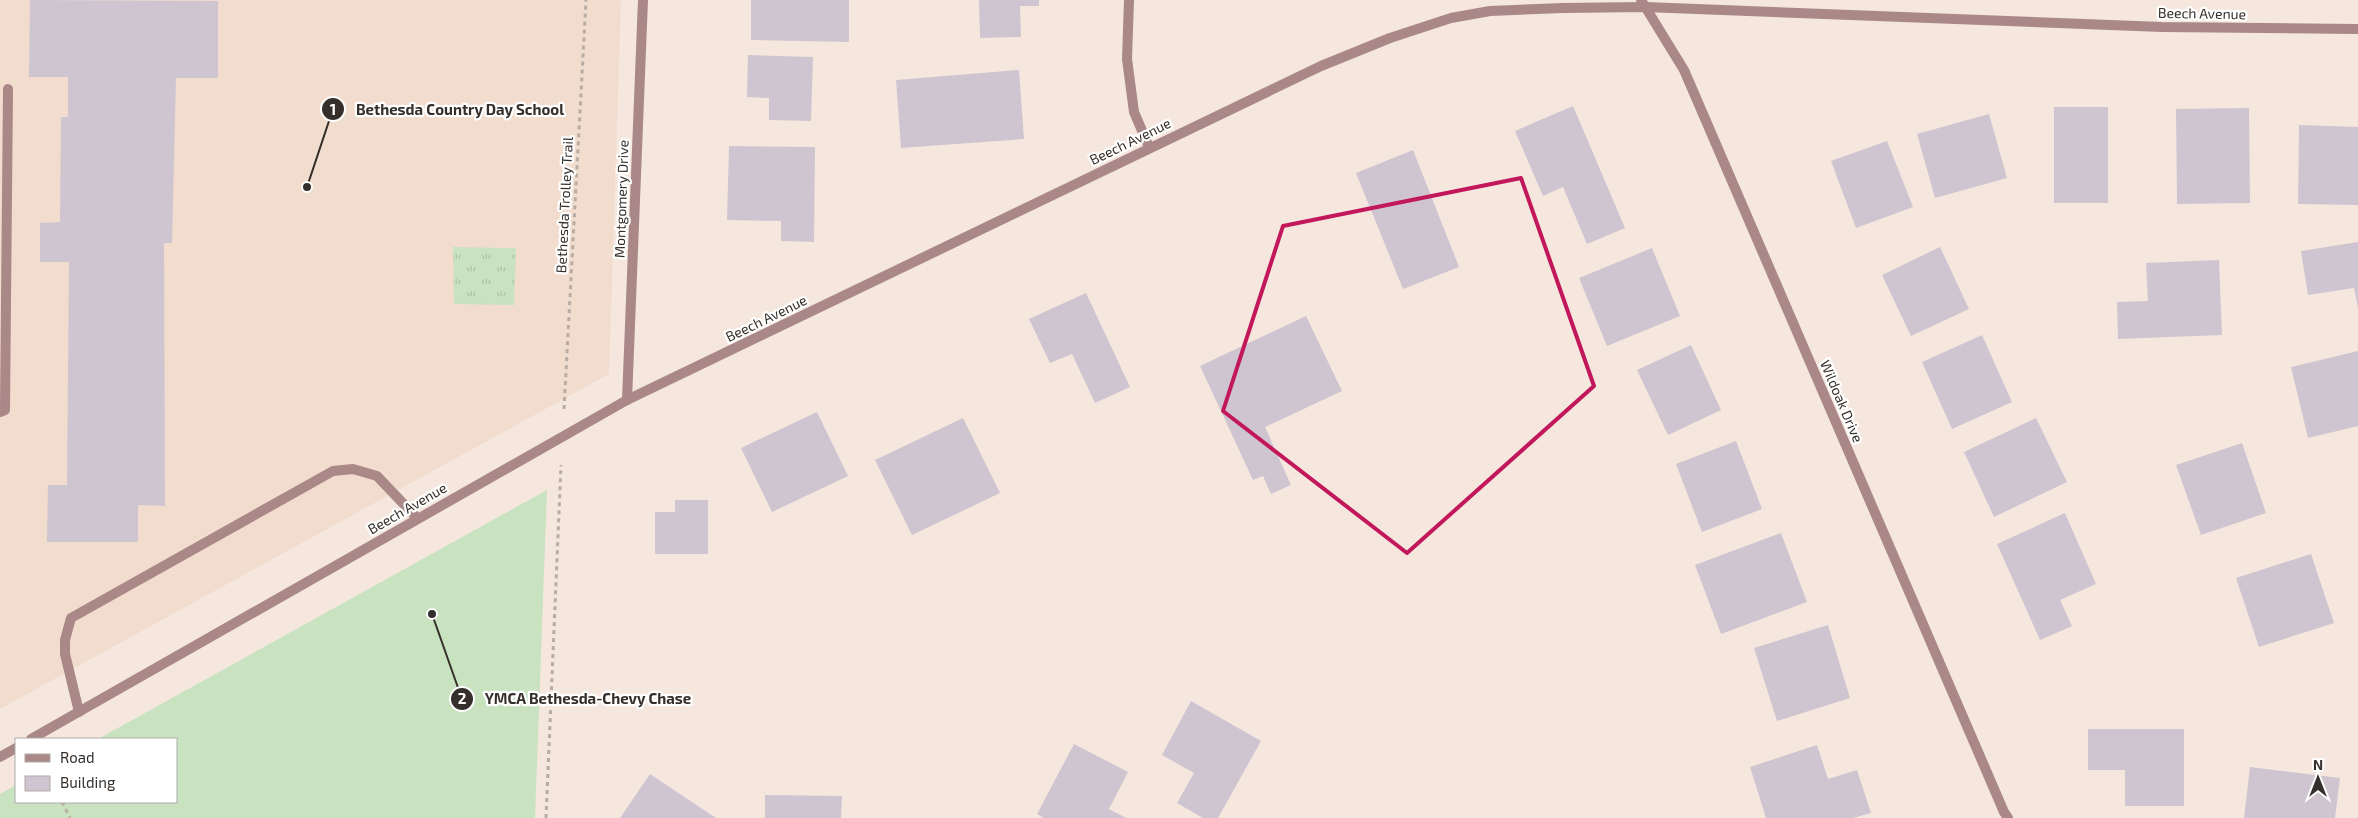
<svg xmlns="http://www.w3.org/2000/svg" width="2358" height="818" viewBox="0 0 2358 818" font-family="'Exo 2',sans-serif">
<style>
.education{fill:#f1dccd}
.grass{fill:url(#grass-tufts)}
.garden{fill:#c9e2c0}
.building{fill:#cfc5d0}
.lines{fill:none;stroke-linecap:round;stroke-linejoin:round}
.path{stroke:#b8aca5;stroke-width:3;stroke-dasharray:4 4;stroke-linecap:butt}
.service{stroke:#a98887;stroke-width:10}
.minor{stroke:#a98887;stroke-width:10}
.tertiary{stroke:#a98887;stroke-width:10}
.marked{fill:none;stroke:#c2185b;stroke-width:4;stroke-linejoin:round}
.labels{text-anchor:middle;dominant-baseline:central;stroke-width:4.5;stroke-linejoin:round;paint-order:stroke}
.street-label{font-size:14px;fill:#342f2b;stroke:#fff}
.leader{fill:none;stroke:#342f2b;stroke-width:2}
.callout-dot{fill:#342f2b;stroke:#fff;stroke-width:2}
.mark-label{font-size:15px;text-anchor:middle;font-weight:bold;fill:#fff}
.callout-label{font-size:15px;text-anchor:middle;font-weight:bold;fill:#342f2b;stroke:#fff;stroke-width:4.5;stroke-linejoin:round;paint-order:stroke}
</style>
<defs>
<pattern id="grass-tufts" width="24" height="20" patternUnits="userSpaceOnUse" patternTransform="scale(1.25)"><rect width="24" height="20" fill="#c9e2c0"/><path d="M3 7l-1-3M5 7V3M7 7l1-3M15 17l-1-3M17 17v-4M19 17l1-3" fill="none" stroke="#adc2a5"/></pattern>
</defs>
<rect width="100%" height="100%" fill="#f5e7de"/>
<polygon class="education" points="0,0 621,0 609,374 0,709"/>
<polygon class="grass" points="453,247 516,248 514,305 454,304"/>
<polygon class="garden" points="547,490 535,818 0,818 0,794 16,785 16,802 176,802 176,739 98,739"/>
<g class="building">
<polygon points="30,0 218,1 218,78 176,78 172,243 164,243 165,506 138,505 138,542 47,542 48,485 67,485 69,262 40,262 40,223 60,222 61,117 68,117 68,77 29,77"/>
<polygon points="751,0 849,0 849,42 751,40"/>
<polygon points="979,0 1039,0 1039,6 1020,6 1021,37 980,38"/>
<polygon points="748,55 813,57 811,121 769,120 769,98 747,97"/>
<polygon points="1019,70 1024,139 901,148 896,80"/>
<polygon points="1573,106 1625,228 1587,244 1563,187 1543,196 1515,131"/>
<rect x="2054" y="107" width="54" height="96"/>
<polygon points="2249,108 2250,203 2177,204 2176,109"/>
<polygon points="1989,114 2007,178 1935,198 1917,134"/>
<polygon points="2299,125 2358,127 2358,205 2298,204"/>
<polygon points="1887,141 1913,207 1856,228 1831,161"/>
<polygon points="729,146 815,147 814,242 781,241 781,221 727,220"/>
<polygon points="1413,150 1459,267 1403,289 1356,173"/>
<polygon points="2358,242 2358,308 2354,288 2308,295 2301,251"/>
<polygon points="1940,247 1969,309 1911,336 1882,275"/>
<polygon points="1652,248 1680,316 1607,346 1579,278"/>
<polygon points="2219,260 2222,335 2118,339 2117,302 2148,301 2146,263"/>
<polygon points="1086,293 1130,387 1095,403 1072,354 1050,363 1029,319"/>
<polygon points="1306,316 1342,391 1265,427 1291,485 1271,494 1263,476 1253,480 1200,366"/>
<polygon points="1982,335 2012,402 1952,429 1922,362"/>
<polygon points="1691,345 1721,410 1668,435 1637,370"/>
<polygon points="2358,351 2358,426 2308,438 2291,367"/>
<polygon points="817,412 848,476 772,512 741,448"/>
<polygon points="963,418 1000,493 912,535 875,460"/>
<polygon points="2036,418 2067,482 1994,517 1964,452"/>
<polygon points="1736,441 1762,509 1702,532 1676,464"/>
<polygon points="2242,443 2266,513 2201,535 2176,465"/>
<polygon points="675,500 708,500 708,554 655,554 655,512 675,512"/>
<polygon points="2065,513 2096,584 2060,600 2072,626 2040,640 1997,544"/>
<polygon points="1781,533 1807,602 1721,634 1695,565"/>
<polygon points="2311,554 2334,623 2259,647 2236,578"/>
<polygon points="1828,625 1850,698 1777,721 1754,648"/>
<polygon points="1191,701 1261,741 1218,818 1203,818 1177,803 1194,773 1162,755"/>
<polygon points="2088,729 2184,729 2184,806 2125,806 2125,770 2088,770"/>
<polygon points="1074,744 1128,772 1109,809 1126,818 1044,818 1037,814"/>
<polygon points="1817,745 1828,779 1857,770 1871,813 1853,818 1766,818 1750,767"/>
<polygon points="2250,767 2340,778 2335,818 2244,818"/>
<polygon points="650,774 716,818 620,818"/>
<polygon points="765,795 842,796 841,818 765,818"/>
</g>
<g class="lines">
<g class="path">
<polyline points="564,409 586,0"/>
<polyline points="62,802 70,818"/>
<polyline points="546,818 561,465"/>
</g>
<g class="service">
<polyline points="0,412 5,410 8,89"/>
<polyline points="79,712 65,654 65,640 71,618 333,471 353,469 377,476 417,518"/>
</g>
<g class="minor">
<polyline points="1129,0 1127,59 1134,112 1149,147"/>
<polyline points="1641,0 1684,70 2004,812 2008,818"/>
<polyline points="627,400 643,0"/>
</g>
<g class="tertiary">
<polyline points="31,739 627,400 1321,66 1390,38 1451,18 1490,11 1563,8 1645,7 2162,27 2358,29"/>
<polyline points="0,757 16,748"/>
</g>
</g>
<path class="marked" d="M1521 178 1594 386 1407 553 1223 411 1283 226Z"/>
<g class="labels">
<g class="street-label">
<text transform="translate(2202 13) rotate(1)">Beech Avenue</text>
<text transform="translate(1130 141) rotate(-26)">Beech Avenue</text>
<text transform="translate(621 199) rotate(-88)">Montgomery Drive</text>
<text transform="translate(564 205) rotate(-87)">Bethesda Trolley Trail</text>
<text transform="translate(766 318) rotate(-26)">Beech Avenue</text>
<text transform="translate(1842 401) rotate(67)">Wildoak Drive</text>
<text transform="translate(407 508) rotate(-30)">Beech Avenue</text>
</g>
</g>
<path class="leader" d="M307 187L333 109M432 614L462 699"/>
<g class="callout-dot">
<circle cx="307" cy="187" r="5"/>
<circle cx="432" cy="614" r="5"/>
<circle cx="333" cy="109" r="12"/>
<circle cx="462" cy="699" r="12"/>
</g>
<g class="mark-label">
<text x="333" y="115">1</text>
<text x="462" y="704">2</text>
</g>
<g class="callout-label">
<text x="460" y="115">Bethesda Country Day School</text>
<text x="588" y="704">YMCA Bethesda-Chevy Chase</text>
</g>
<rect x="15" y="738" width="162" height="65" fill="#ffffff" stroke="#aeacaa"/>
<rect x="25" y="754" width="25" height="8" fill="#a98887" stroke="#aeacaa"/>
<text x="60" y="763" font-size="15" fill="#342f2b">Road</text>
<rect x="25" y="776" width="25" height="15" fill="#cfc5d0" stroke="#aeacaa"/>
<text x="60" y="788" font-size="15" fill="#342f2b">Building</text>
<g transform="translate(2318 778)" stroke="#ffffff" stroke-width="4" paint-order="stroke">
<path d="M0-4L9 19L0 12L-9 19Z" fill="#342f2b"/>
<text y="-8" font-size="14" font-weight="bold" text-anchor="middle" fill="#342f2b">N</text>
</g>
</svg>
